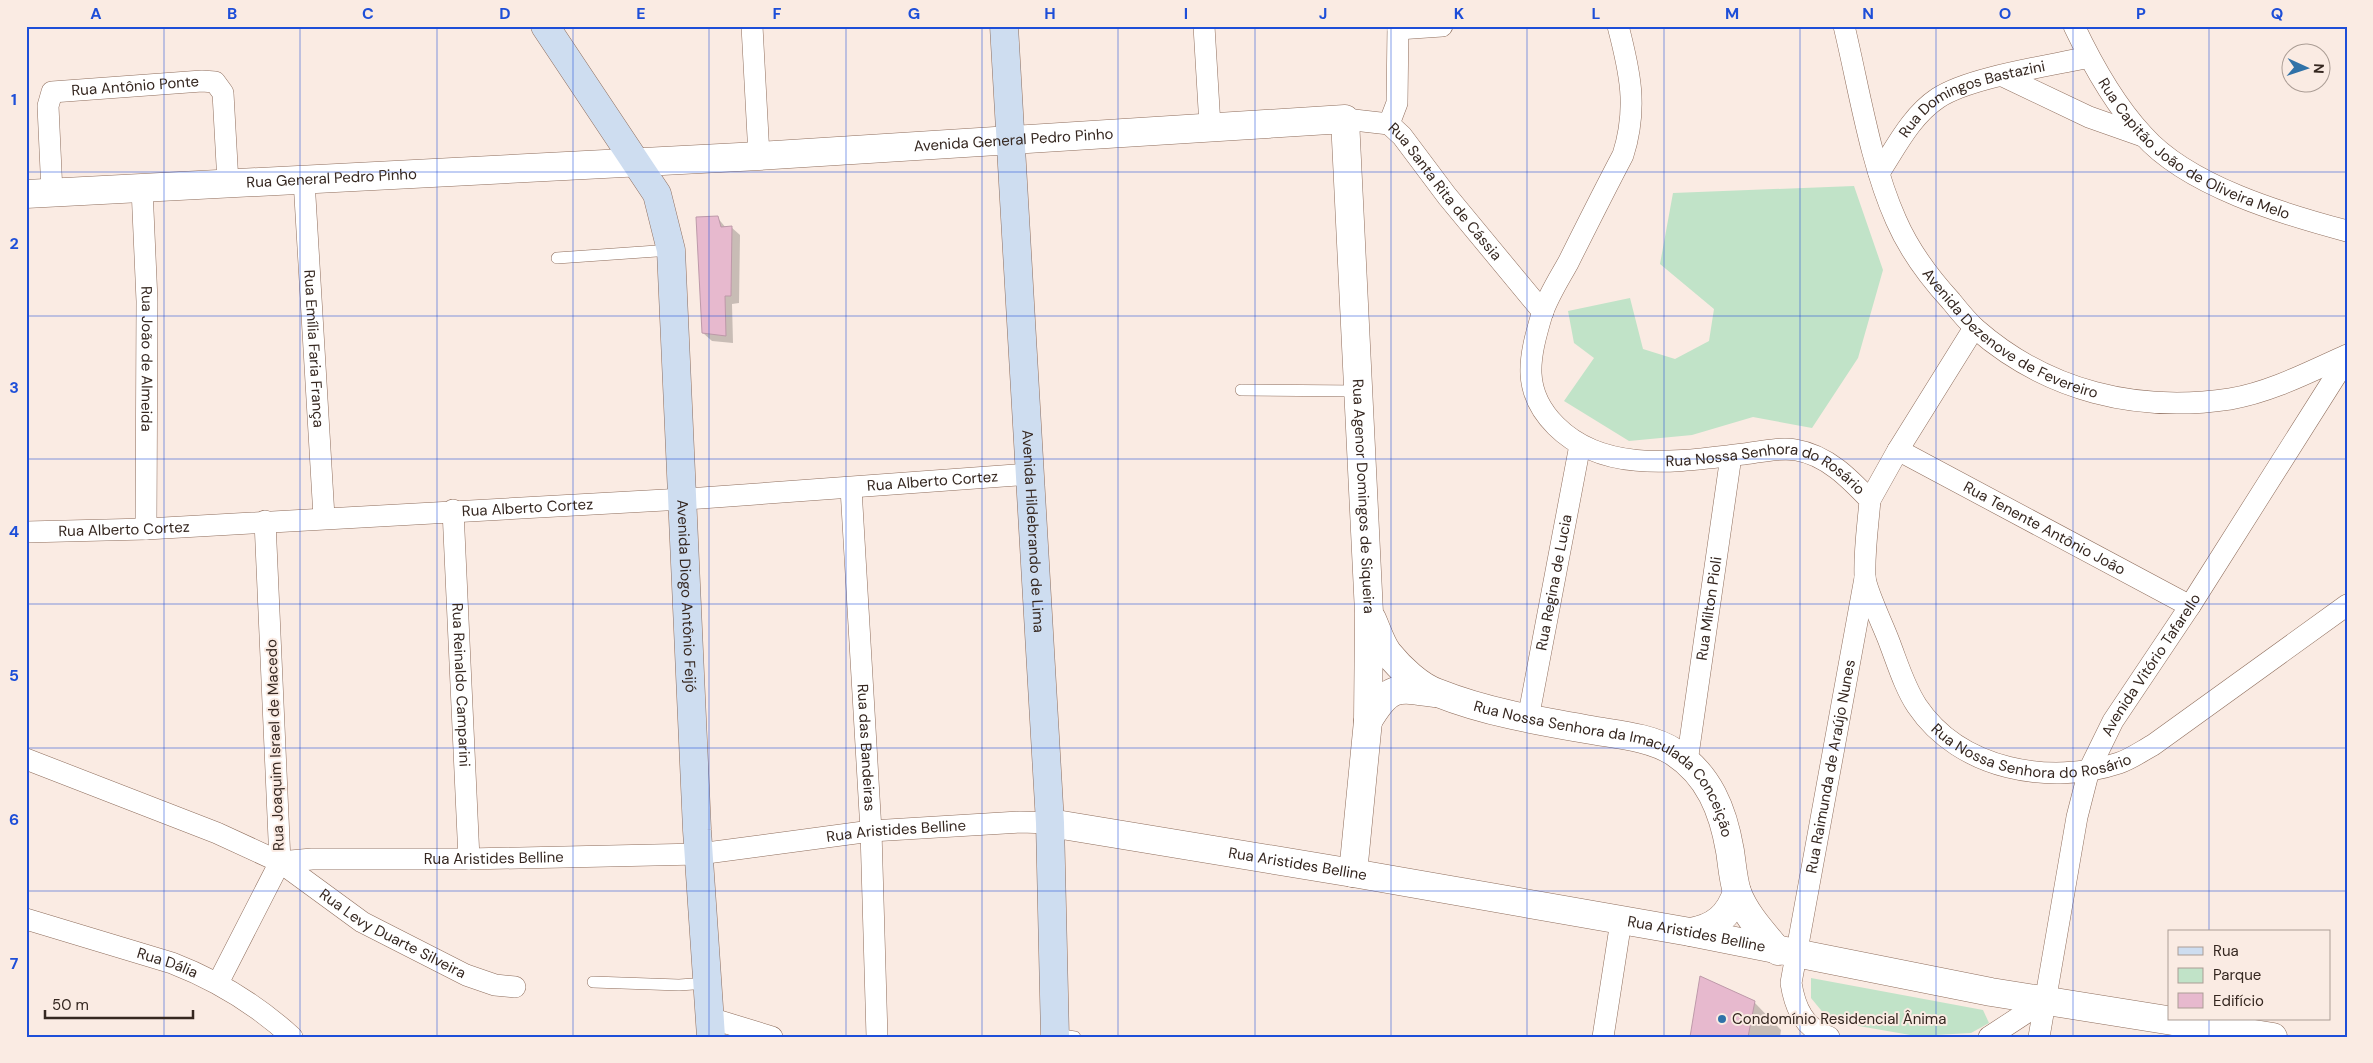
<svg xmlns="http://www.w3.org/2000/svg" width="2373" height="1063" viewBox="0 0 2373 1063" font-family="'DM Sans',sans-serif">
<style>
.green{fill:#c1e3c8}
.shadow{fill:#0003}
.building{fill:#e7b9ce;stroke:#be99a9}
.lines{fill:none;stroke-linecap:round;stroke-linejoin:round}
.service-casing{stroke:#8e6d5c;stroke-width:12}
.minor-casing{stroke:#8e6d5c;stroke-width:22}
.tertiary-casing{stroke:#8e6d5c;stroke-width:29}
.secondary-casing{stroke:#8e6d5c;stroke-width:29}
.service{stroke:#fff;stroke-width:11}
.minor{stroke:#fff;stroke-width:21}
.tertiary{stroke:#fff;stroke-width:28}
.secondary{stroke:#ceddf0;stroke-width:28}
.grid{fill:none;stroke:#1d4ed8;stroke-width:1;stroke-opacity:0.55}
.poi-dot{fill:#3072a8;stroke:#faebe3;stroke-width:2}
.labels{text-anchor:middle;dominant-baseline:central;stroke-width:4;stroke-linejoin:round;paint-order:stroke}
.street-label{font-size:15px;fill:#352720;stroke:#faebe3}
.poi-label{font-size:15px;fill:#352720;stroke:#faebe3;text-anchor:start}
.neatline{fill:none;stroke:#1d4ed8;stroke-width:2}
.grid-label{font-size:16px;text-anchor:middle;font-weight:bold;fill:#1d4ed8}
</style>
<rect width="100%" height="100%" fill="#faebe3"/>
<g class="green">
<polygon points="1854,186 1883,270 1858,358 1812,428 1753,417 1692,435 1629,441 1564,401 1594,358 1574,343 1568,311 1630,298 1643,349 1675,359 1709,341 1714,309 1660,264 1673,193"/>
<polygon points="1811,978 1983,1010 1989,1023 1971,1033 1916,1036 1830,1021 1811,998"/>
</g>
<g class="shadow">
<polygon points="717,217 726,228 731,227 740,235 739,303 732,304 733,343 712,341 703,333"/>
<polygon points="1754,1002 1781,1030 1780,1037 1691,1037"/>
</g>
<g class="building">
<polygon points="718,216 721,227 732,226 731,296 725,296 726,336 702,333 696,217"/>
<polygon points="1700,976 1755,1001 1748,1037 1690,1037"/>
</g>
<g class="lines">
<g class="service-casing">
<g id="service">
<polyline points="557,258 671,250"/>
<polyline points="1241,390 1359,391"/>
<polyline points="593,982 679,985 708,983"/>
<polyline points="1055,1034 1075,1037"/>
</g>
</g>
<g class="minor-casing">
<g id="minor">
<polyline points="752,26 759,156"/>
<polyline points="1204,26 1210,126"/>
<path id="s1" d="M1618 26C1630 72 1638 108 1623 155 1604 191 1586 227 1568 263 1559 279 1548 296 1542 314 1529 358 1521 391 1556 426 1605 475 1681 461 1744 454 1760 452 1780 447 1796 450 1827 455 1850 479 1870 500 1868 525 1864 551 1865 576 1865 589 1885 629 1890 644 1898 665 1905 688 1917 706 1960 770 2050 786 2119 763 2131 759 2142 751 2153 745L2347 605"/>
<path id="s2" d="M1844 26C1859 88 1870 162 1896 220 1909 250 1929 277 1951 301 1959 311 1967 321 1976 329 2047 391 2137 413 2230 399 2271 392 2309 372 2347 355"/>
<path id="s3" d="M2074 26C2092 64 2114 104 2143 135 2188 186 2283 214 2347 231"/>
<polyline points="1398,29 1442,26"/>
<polyline points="2003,76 2089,117 2143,136"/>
<polyline points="1345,119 1389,124"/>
<path id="s4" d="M1389 124 1402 136 1447 196 1543 312"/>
<polyline points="1389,124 1397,103 1398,26"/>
<path id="s5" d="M1879 173C1896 147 1911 116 1938 98 1970 77 2049 66 2089 57"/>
<path id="s6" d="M304 180 324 517"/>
<path id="s7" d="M142 188 147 301 146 529"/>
<path id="s8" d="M52 193 48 106 52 92 202 81 215 82 223 93 228 183"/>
<path id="s9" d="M1898 450 2190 606"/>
<path id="s10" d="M851 488 871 831 877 1037"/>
<polyline points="1870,500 1898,450 1974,328"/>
<path id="s11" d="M453 510 469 859"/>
<path id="s12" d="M26 532 146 529 701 498 1030 474"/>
<path id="s13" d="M1528 719 1580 445"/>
<path id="s14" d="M26 759 217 833 280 862 312 859H469L699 854 871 831 1020 822 1050 823"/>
<path id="s15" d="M1687 762 1731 456"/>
<path id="s16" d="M280 862 362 922 466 975 495 985 515 987"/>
<path id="s17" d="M26 919 172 963C216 980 257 1005 292 1037"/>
<polyline points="218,983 280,862 265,521"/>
<polyline points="710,1018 772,1037"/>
<polyline points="1603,1037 1621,921"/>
<path id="s18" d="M1829 1037C1804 1028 1795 1008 1791 983L1865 578"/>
<polyline points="1989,1037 2044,1001"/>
<path id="s19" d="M2039 1037 2077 817 2089 770 2113 721 2190 606 2347 358"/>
</g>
</g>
<g class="tertiary-casing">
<g id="tertiary">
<path id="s20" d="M26 194 759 156 1345 119 1369 613 1368 721 1353 873"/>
<path id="s21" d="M1372 619C1377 630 1381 644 1388 653 1400 668 1420 687 1438 693 1488 713 1545 722 1597 731 1622 735 1652 738 1674 752 1709 775 1723 810 1730 851 1732 864 1733 879 1737 892 1745 914 1763 933 1778 951"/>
<path d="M1368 721C1389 686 1395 687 1434 693"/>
<path id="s22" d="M1050 823 1353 873 1690 932 1991 992 2273 1037"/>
<path d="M1690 932C1715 928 1729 916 1737 892"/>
</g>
</g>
<g class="secondary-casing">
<g id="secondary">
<path id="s23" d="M545 26 657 194 671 250 697 830 711 1037"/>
<path id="s24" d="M1004 26 1050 823 1055 1037"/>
</g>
</g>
<use href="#service" class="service"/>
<use href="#minor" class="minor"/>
<use href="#tertiary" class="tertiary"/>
<use href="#secondary" class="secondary"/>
</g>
<path class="grid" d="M164 26V1037M300 26V1037M437 26V1037M573 26V1037M709 26V1037M846 26V1037M982 26V1037M1118 26V1037M1255 26V1037M1391 26V1037M1527 26V1037M1664 26V1037M1800 26V1037M1936 26V1037M2073 26V1037M2209 26V932M26 172H2347M26 316H2347M26 459H2347M26 604H2347M26 748H2347M26 891H2347M2209 1019V1037"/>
<circle class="poi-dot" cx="1722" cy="1019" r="5"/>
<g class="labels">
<g class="street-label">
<text stroke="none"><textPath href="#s8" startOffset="185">Rua Antônio Ponte</textPath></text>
<text stroke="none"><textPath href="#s5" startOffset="126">Rua Domingos Bastazini</textPath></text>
<text stroke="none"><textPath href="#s20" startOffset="989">Avenida General Pedro Pinho</textPath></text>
<text stroke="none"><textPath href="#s3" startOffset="179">Rua Capitão João de Oliveira Melo</textPath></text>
<text stroke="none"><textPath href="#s20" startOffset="306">Rua General Pedro Pinho</textPath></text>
<text stroke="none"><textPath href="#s4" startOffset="88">Rua Santa Rita de Cássia</textPath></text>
<text stroke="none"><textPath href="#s2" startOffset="368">Avenida Dezenove de Fevereiro</textPath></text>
<text stroke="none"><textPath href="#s6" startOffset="169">Rua Emília Faria França</textPath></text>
<text stroke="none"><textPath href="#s7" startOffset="171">Rua João de Almeida</textPath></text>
<text stroke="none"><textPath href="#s1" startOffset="654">Rua Nossa Senhora do Rosário</textPath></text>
<text stroke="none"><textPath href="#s12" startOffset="908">Rua Alberto Cortez</textPath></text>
<text stroke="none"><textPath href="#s20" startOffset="1699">Rua Agenor Domingos de Siqueira</textPath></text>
<text stroke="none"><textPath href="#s12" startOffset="502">Rua Alberto Cortez</textPath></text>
<text stroke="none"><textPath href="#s9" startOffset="166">Rua Tenente Antônio João</textPath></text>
<text stroke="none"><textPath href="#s12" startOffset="98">Rua Alberto Cortez</textPath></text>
<text stroke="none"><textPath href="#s24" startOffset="506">Avenida Hildebrando de Lima</textPath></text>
<text stroke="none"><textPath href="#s13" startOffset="139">Rua Regina de Lucia</textPath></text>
<text stroke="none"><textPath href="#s23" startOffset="606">Avenida Diogo Antônio Feijó</textPath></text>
<text stroke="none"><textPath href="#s15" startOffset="155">Rua Milton Pioli</textPath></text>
<text stroke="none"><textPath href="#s19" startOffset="394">Avenida Vitório Tafarello</textPath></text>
<text stroke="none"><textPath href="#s11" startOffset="175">Rua Reinaldo Camparini</textPath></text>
<text stroke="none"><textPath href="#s1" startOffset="1119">Rua Nossa Senhora do Rosário</textPath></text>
<text transform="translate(275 745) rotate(-92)">Rua Joaquim Israel de Macedo</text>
<text stroke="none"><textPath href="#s10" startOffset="260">Rua das Bandeiras</textPath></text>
<text stroke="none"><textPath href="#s18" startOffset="290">Rua Raimunda de Araújo Nunes</textPath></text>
<text stroke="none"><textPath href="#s21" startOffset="295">Rua Nossa Senhora da Imaculada Conceição</textPath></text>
<text stroke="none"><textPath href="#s14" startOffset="892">Rua Aristides Belline</textPath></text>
<text stroke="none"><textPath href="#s14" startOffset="488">Rua Aristides Belline</textPath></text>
<text stroke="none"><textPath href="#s22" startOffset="251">Rua Aristides Belline</textPath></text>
<text stroke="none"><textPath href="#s16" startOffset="134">Rua Levy Duarte Silveira</textPath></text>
<text stroke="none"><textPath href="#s22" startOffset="656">Rua Aristides Belline</textPath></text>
<text stroke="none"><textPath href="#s17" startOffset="148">Rua Dália</textPath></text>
</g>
<g class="poi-label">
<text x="1732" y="1019">Condomínio Residencial Ânima</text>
</g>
</g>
<rect width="2373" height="1063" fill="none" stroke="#faebe3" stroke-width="55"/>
<rect x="2168" y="930" width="162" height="90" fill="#faebe3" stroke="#ab9d95"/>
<rect x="2178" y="947" width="25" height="8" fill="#ceddf0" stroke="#ab9d95"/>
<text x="2213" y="956" font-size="15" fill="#352720">Rua</text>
<rect x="2178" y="968" width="25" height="15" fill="#c1e3c8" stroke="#ab9d95"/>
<text x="2213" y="980" font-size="15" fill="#352720">Parque</text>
<rect x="2178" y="993" width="25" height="15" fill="#e7b9ce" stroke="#ab9d95"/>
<text x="2213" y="1006" font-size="15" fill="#352720">Edifício</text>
<g transform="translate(2306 68) rotate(93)"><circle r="24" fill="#faebe3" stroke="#ab9d95"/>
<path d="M0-4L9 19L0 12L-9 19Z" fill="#3072a8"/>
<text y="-8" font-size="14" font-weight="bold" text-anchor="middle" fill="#352720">N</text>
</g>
<path d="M45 1010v8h148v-8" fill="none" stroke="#352720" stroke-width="2.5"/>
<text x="52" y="1010" font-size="15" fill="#352720" stroke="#faebe3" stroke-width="4" paint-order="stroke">50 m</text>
<rect x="28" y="28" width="2318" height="1008" class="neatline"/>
<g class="grid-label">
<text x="96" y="19">A</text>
<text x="232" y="19">B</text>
<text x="368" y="19">C</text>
<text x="505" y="19">D</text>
<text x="641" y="19">E</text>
<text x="777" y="19">F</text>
<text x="914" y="19">G</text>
<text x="1050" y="19">H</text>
<text x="1186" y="19">I</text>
<text x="1323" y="19">J</text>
<text x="1459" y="19">K</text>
<text x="1596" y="19">L</text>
<text x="1732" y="19">M</text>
<text x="1868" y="19">N</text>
<text x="2005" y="19">O</text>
<text x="2141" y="19">P</text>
<text x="2277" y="19">Q</text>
<text x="14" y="105">1</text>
<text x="14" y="249">2</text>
<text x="14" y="393">3</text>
<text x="14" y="537">4</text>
<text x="14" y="681">5</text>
<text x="14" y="825">6</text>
<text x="14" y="969">7</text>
</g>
</svg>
